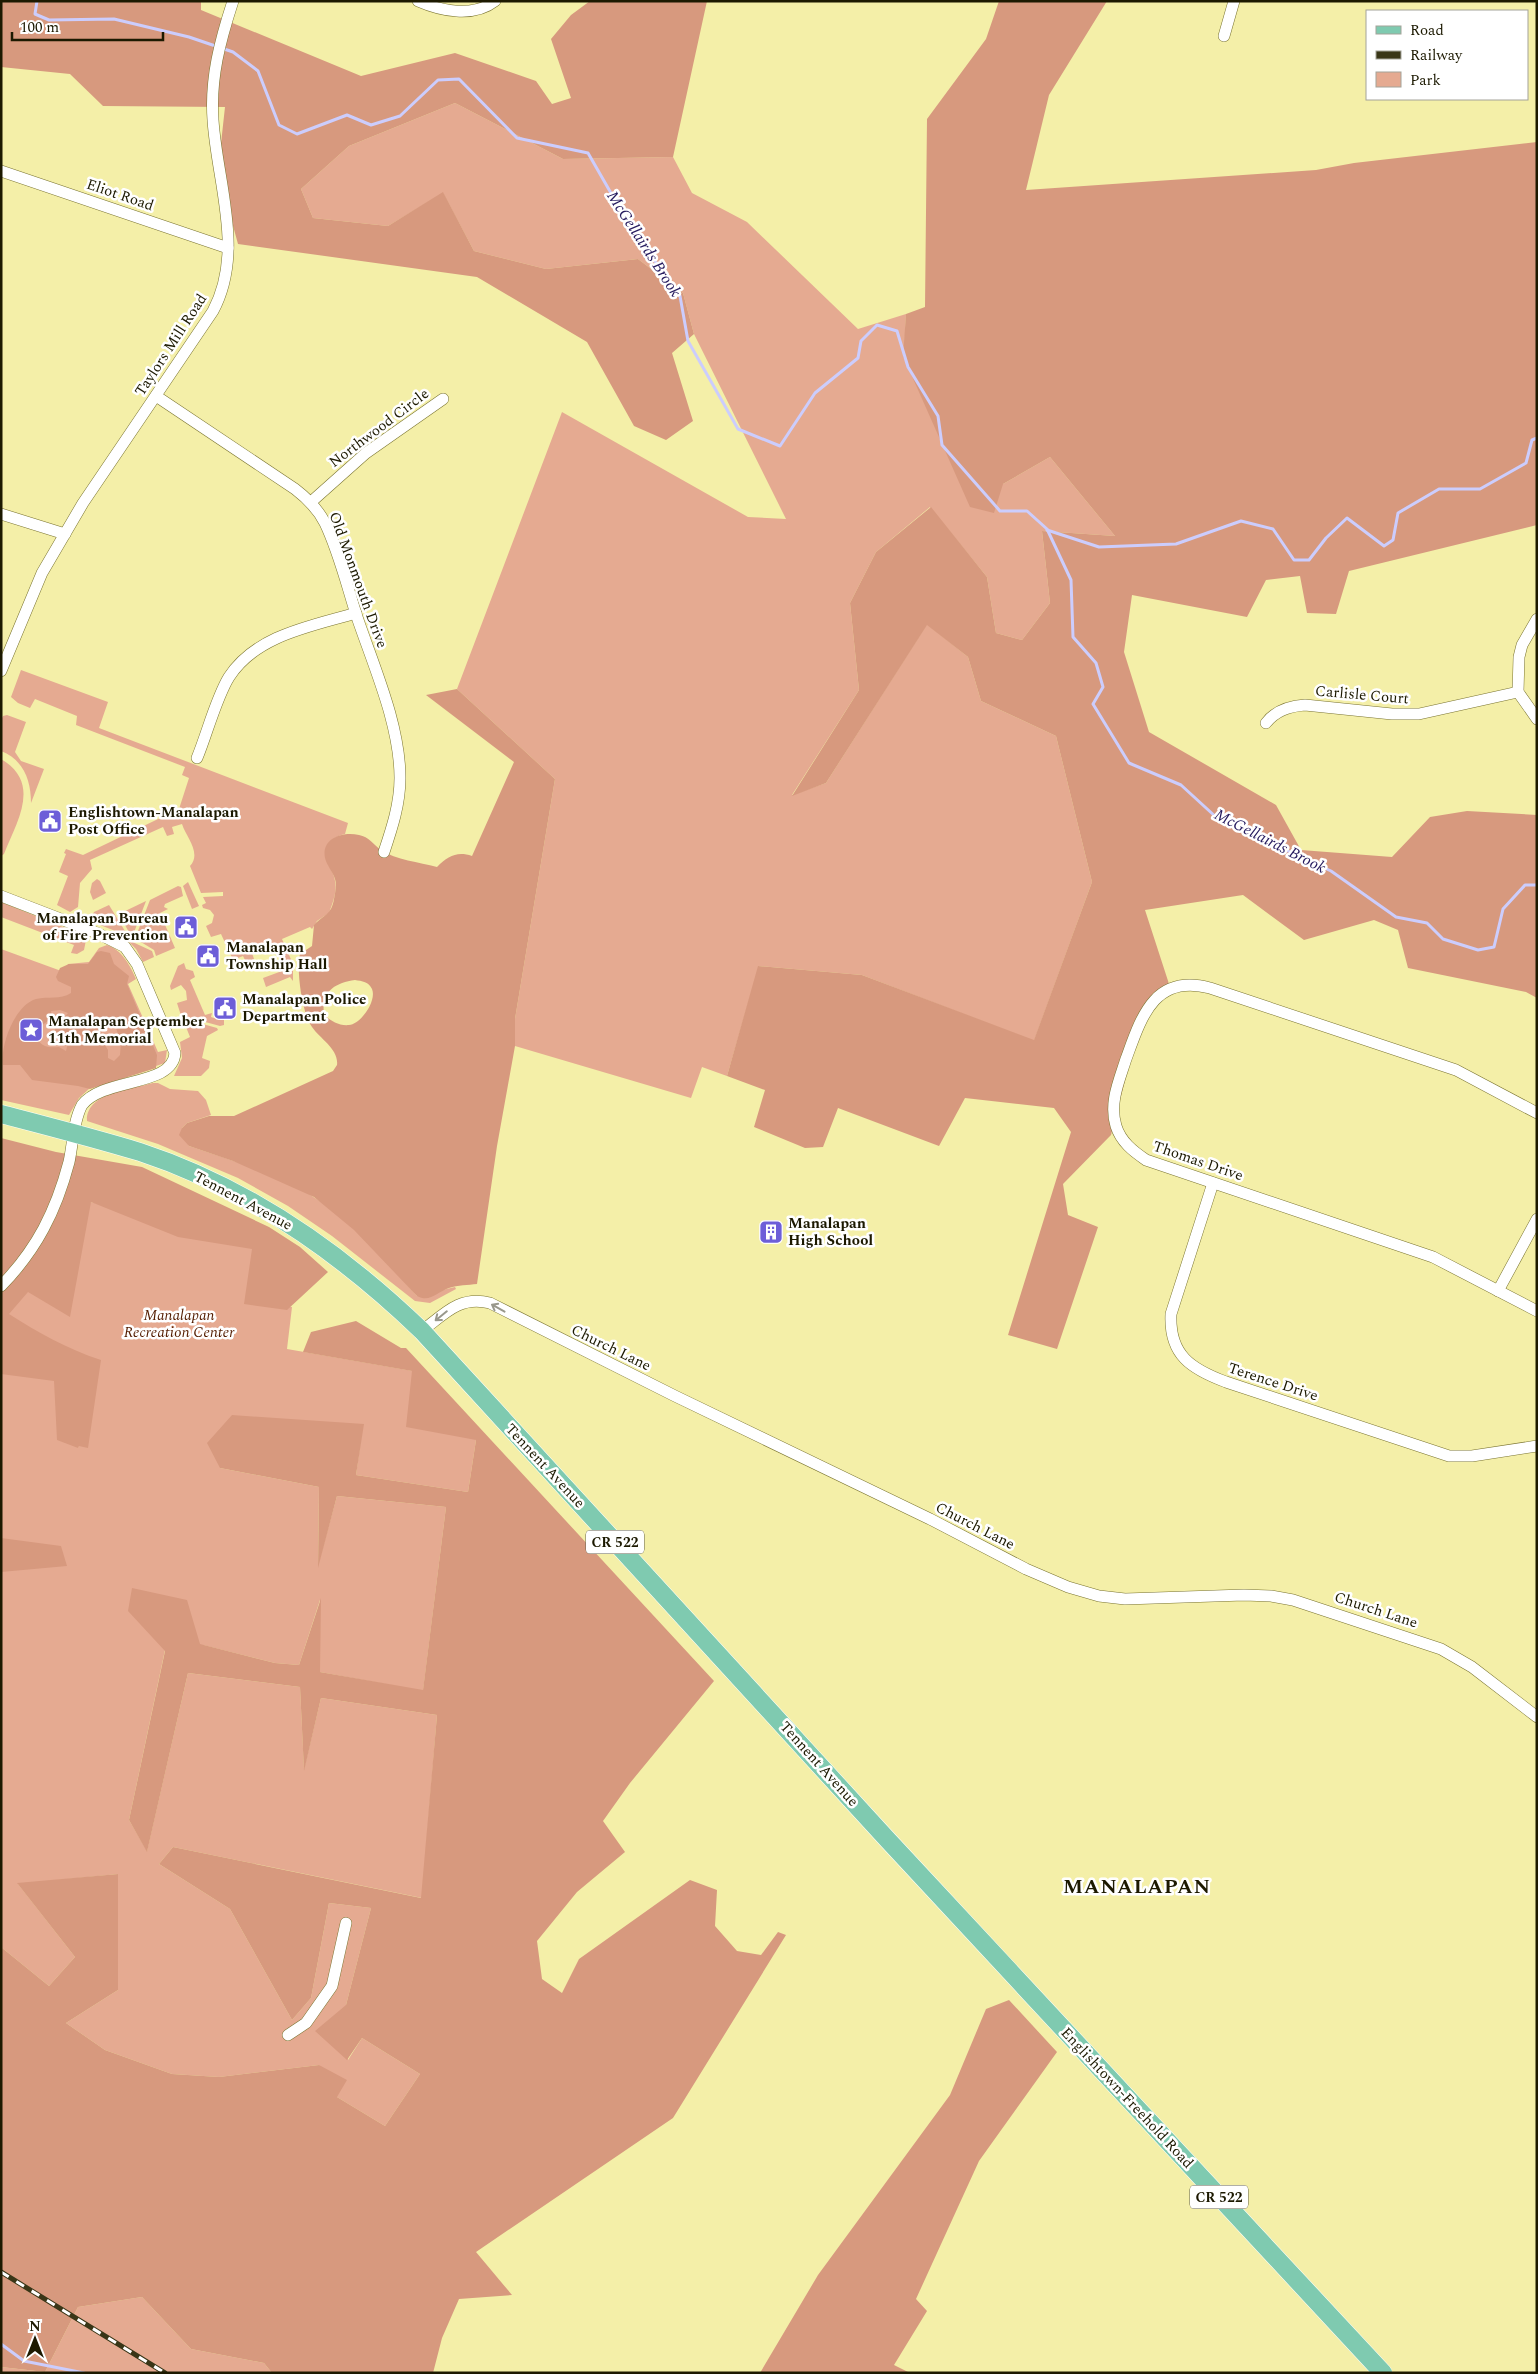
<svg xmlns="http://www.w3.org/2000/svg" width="1538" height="2374" viewBox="0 0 1538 2374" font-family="Spectral,serif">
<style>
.green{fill:#e5aa91}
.forest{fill:#d7997e;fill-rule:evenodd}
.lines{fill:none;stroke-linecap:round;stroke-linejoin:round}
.stream{stroke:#cccdfd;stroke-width:3}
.street-casing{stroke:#7a7430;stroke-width:12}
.primary-casing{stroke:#fff;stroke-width:19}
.street{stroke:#fff;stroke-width:11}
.primary{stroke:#7fcab0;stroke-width:18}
.rail-casing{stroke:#393617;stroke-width:5}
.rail{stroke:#fff;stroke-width:3;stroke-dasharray:9;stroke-linecap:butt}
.oneway{stroke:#99988c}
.labels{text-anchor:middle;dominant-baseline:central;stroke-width:5;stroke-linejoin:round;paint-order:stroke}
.shield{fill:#fff;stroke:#605e4c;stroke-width:1}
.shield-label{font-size:14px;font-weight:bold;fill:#1c1900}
.street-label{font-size:15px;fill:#1c1900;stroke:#fff}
.poi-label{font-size:15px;font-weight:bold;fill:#1c1900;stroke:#fff;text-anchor:start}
.park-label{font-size:15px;font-style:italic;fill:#541d00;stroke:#fff}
.water-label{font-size:16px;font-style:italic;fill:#261b5e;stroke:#fff}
.district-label{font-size:20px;font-weight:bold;letter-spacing:1px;fill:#1c1900;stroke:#fff}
</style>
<rect width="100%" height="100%" fill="#f4efa8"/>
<g class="green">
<polygon points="455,103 563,159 673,157 692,193 747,222 858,329 906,314 904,356 1003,484 1050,457 1115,536 1042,531 1050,603 1022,640 996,633 987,577 930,507 876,552 850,603 859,690 792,795 826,783 927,624 968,657 981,701 1056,736 1092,882 1034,1041 862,975 759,966 727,1076 702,1067 691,1098 515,1046 515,1019 555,779 457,689 562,412 748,517 786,519 694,334 683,293 638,259 546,269 474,251 443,193 388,226 313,218 301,189 349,146"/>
<path d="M21 670 108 702 99 728 348 823 345 834C337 836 334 838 329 844 318 858 334 868 335 881 337 892 333 902 329 913L317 921 312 929 310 927 282 939 293 964V981L290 977 266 987 263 978 282 971 278 961 281 959 278 954 284 951 280 943 276 945 275 943 252 953 254 959 246 962 243 956 233 960 221 934 211 937 206 926 212 923 214 915 210 910 203 908 202 905 206 903 203 897 223 896V892L201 893 190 866C202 853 186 837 182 824L172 827 174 834 167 836 163 827 90 860 92 869 80 883 78 907 70 912 57 905 68 876 59 872 66 854 64 853 66 849 83 855 179 809 189 778 182 775 185 767 76 725 77 716 35 699 30 708 18 703 11 697Z"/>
<path d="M7 715 26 722 15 752 21 761 44 769 31 803C31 781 24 760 1 751V720L3 716Z"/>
<path d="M1 759C42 783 17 821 4 854L1 856Z"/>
<polygon points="97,879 100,881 106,893 93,900 90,892 92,883"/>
<polygon points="188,882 199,906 192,909 183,886"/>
<polygon points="178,886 181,887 183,896 165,904 164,907 168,909 160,913 175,948 156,956 154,950 136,939 136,936 150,900"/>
<polygon points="146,901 133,935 131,936 119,914"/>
<polygon points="1,902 83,935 86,940 84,950 77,954 71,953 74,945 1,917"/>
<polygon points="109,905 128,936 90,921 94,912"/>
<polygon points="126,939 152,951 154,957 143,962 136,949"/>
<path d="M107 945C122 950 130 965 136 979L128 984 158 1052 167 1050 165 1063 90 1088 79 1098 69 1115 1 1100V949L64 972 68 964 89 962 99 948Z"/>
<polygon points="184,963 186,969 193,971 195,977 190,980 205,1015 212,1013 211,1017 214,1018 224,1013 224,1025 220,1026 198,1020 184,1025 177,1003 187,1000 186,991 181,985 171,990 170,986 178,966"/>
<polygon points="199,1023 217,1028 218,1030 207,1036 202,1058 210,1061 209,1068 201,1076 174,1076 182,1058 180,1042 190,1037 186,1027"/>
<path d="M153 1083H158L170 1089 198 1091 206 1100 211 1115 187 1123 182 1128 189 1146C228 1159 281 1175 315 1198 354 1223 386 1261 417 1296L455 1287 456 1289 430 1303 415 1301 332 1236 288 1206 238 1178 158 1144 87 1121C86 1092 132 1089 153 1083Z"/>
<polygon points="91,1202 255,1244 274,1304 292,1307 287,1349 413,1371 476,1440 468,1492 356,1475 363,1424 220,1468 319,1487 318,1565 337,1496 446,1507 423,1691 320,1672 320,1600 299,1665 275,1663 203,1645 165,1650 129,1820 147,1851 188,1673 300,1687 304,1769 321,1698 437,1715 422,1898 173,1847 159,1864 230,1909 292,2020 311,1998 329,1903 371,1908 346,2005 348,2060 362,2038 420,2074 385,2126 337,2097 319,2065 219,2077 172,2074 105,2050 66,2023 118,1990 118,1874 18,1884 75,1957 49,1986 1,1947 1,1357 64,1364 78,1448 93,1366 1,1312"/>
<polygon points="142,2297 191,2349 264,2363 272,2373 1,2373 1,2367 45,2372 78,2307"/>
</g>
<g class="forest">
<polygon points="1,1 201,1 201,10 361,76 455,53 536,81 552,104 571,98 551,39 571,15 590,1 707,1 673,157 563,159 455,103 349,146 301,189 313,218 388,226 443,192 474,251 546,269 638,259 683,293 694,334 672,353 693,421 666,440 634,426 587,342 477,277 238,244 218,171 225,107 103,106 70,74 1,67"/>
<polygon points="999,1 1107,1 1049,95 1026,190 1316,170 1354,163 1537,142 1537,525 1349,571 1336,614 1307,613 1300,576 1266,580 1247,617 1132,595 1124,652 1149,732 1276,805 1301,850 1392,857 1430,817 1467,811 1537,815 1537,998 1526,992 1408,968 1398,930 1374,920 1304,940 1243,895 1145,910 1170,987 1141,1018 1111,1135 1063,1184 1068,1215 1098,1227 1057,1349 1008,1335 1071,1132 1054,1108 965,1098 939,1146 838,1108 823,1147 805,1148 754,1127 765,1090 727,1076 758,966 862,975 1034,1040 1092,882 1056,736 981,701 968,657 927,625 826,783 792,796 859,690 850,603 876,552 931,507 987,577 996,633 1022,640 1050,603 1042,531 1115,536 1050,457 1003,484 994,513 970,507 903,356 906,314 925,307 927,119 986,39"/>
<path d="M457 689 555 779 515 1019V1046L497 1146 477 1284C468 1285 458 1285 449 1288 437 1292 430 1303 417 1296L354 1230 314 1197 233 1161 189 1146 179 1135 182 1128 187 1123 209 1116H234L333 1071 337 1065C339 1049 320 1039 312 1027 302 1014 296 969 300 954L312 946 314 925C324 914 331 916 334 899 335 893 337 885 335 879 333 872 327 866 325 858 321 838 343 831 359 835 369 837 373 844 381 850 396 860 419 862 437 867 448 856 457 851 472 856L514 762 426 695ZM355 980C362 981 369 982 372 989 377 1001 361 1024 349 1025 339 1026 331 1021 324 1015 321 992 334 983 355 980Z"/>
<path d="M101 951 110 953 114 964 129 976 127 984 157 1055 156 1068 90 1089 78 1086 32 1080 20 1065H3C0 1045 15 1005 36 999 48 996 60 1000 71 993V987L58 981 56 977 60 968 69 964H88L97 952ZM60 1010 68 1013C65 1017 62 1018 59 1021 49 1030 60 1040 68 1043L66 1051 59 1047C47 1048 41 1047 34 1034L35 1027 41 1026 52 1018 51 1011ZM108 1026H115L121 1041 120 1055 114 1061 108 1058V1050L100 1037 102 1031Z"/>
<path d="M1 1138 56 1152 142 1167 269 1227 300 1247 328 1272 287 1310 244 1304 252 1249 178 1237 91 1202 70 1317 28 1292 9 1314C39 1333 67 1349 101 1360L88 1448 79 1446 78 1448 57 1440 54 1381 1 1374Z"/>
<polygon points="356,1321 401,1348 406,1348 714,1681 630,1783 603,1821 625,1852 577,1892 537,1941 542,1979 562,1993 579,1959 690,1880 717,1890 715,1926 737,1951 761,1955 778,1932 786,1935 673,2118 476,2252 512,2295 459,2299 442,2338 433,2373 272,2373 264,2363 191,2349 142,2297 78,2307 45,2372 1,2367 1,1947 49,1986 75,1957 17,1883 118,1874 118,1990 66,2023 105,2050 172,2074 219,2077 319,2065 347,2080 337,2097 385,2126 420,2074 362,2038 347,2060 315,2031 346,2005 371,1908 329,1903 311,1998 292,2020 230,1909 159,1864 173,1847 421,1898 437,1715 321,1698 304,1771 300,1687 188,1673 147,1852 129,1820 165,1651 128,1611 132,1588 187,1600 200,1644 275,1663 299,1665 321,1598 320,1672 423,1690 446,1507 337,1496 318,1568 319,1487 220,1468 207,1443 232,1415 364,1424 356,1475 468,1492 476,1440 406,1427 412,1371 303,1352 311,1332"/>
<polygon points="1,1538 61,1546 67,1566 1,1572"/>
<polygon points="1009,2000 1057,2052 979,2161 916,2299 927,2311 894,2365 910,2373 760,2373 818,2275 950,2095 986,2009"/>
</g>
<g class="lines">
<g class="stream">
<polyline points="37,1 35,14 49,20 114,19 189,37 233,52 258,71 279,125 297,134 347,115 371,125 400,116 438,80 459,79 517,138 588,153 631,228 680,296 688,341 738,429 780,446 815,393 858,358 861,341 877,325 897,331 908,367 938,416 942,445 1000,511 1027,511 1047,529 1071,580 1073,637 1096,663 1103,687 1093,704 1129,763 1181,785 1217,818 1331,871 1396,917 1427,923 1443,939 1478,950 1494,947 1503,909 1525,885 1537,885"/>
<polyline points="1047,530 1099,547 1176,544 1241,521 1273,529 1294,560 1309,560 1326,538 1347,518 1384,546 1393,540 1398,513 1439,489 1480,489 1526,463 1532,440 1537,438"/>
<polyline points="1,2344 24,2361 84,2373"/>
</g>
<g class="street-casing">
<g id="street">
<path d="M418 1C441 11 473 18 495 1"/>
<polyline points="1224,36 1234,1"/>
<polyline points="1,171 228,248"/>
<path d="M156 396 295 489C308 499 318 509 325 523 339 552 347 586 357 617 374 667 400 725 400 778 400 804 392 828 384 852"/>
<polyline points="311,502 366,453 443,399"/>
<polyline points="1,514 65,534"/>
<polyline points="1537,619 1522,645 1519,657 1518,692 1537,719"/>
<path d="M1 671 42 573 83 503 213 311C245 251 217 183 213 120 210 78 220 41 233 1"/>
<path d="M1266 723C1275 711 1291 706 1305 705L1392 714H1419L1518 692"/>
<path d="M197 758C207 734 216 698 229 677 256 635 312 626 356 613"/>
<path d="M1 896 97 933 125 947 137 964 175 1053C173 1087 104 1077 82 1105 73 1122 73 1144 69 1162 56 1211 37 1249 1 1286"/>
<path d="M1537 1113 1456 1070 1210 988C1154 973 1141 1018 1126 1059 1119 1081 1109 1103 1116 1126 1121 1142 1133 1151 1146 1160L1433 1257 1537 1311"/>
<path d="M1213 1183 1171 1314C1169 1355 1191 1369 1226 1382L1449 1456H1472L1537 1446"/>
<polyline points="1498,1291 1537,1219"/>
<path d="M422 1331C444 1314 460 1295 490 1303L675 1396 930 1519 1026 1569 1068 1587 1099 1596 1125 1599 1244 1595 1271 1596 1293 1600 1441 1649 1472 1667 1537 1717"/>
<polyline points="288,2035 306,2023 332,1986 346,1923"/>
</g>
</g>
<g class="primary-casing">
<path id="primary" d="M1 1114C47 1126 94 1138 140 1152 247 1187 341 1253 422 1331L886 1838 1383 2373"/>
</g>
<use href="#street" class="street"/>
<use href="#primary" class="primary"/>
<g class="rail-casing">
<polyline id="rail" points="1,2272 165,2373"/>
</g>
<use href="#rail" class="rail"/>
</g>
<defs><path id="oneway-shaft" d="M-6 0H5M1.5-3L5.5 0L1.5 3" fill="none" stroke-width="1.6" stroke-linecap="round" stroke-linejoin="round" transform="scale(1.25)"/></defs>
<g class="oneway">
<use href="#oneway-shaft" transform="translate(498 1308) rotate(-151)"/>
<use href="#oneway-shaft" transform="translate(441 1316) rotate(141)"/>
</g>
<defs>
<g id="civic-square" transform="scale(1.25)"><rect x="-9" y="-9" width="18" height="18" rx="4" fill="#6d5ed8" stroke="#fff"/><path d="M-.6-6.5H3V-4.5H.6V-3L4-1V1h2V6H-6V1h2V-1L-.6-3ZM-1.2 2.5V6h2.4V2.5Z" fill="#fff"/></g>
<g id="sight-square" transform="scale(1.25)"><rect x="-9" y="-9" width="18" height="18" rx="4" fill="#6d5ed8" stroke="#fff"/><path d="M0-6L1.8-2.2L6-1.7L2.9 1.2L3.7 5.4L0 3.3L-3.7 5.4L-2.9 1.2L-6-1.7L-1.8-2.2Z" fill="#fff"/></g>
<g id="building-square" transform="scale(1.25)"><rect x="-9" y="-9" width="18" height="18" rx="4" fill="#6d5ed8" stroke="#fff"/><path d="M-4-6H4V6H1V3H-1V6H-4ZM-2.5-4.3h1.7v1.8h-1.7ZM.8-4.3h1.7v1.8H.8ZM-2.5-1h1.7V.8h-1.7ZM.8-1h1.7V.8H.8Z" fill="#fff"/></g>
</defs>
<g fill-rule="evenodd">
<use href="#civic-square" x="50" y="821"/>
<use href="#civic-square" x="186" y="927"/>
<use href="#civic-square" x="208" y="956"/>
<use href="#civic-square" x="225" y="1008"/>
<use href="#sight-square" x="31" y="1030"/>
<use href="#building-square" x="771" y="1232"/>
</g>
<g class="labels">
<g class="shield">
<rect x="586" y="1530.5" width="58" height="23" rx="4"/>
<rect x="1190" y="2185.5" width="58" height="23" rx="4"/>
</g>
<g class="shield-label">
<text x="615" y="1542">CR 522</text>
<text x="1219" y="2197">CR 522</text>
</g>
<g class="street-label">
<text transform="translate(120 195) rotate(19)">Eliot Road</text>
<text transform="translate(171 345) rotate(-57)">Taylors Mill Road</text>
<text transform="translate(379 428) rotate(-37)">Northwood Circle</text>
<text transform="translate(358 580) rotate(70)">Old Monmouth Drive</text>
<text transform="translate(1362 695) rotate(5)">Carlisle Court</text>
<text transform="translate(1198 1161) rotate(19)">Thomas Drive</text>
<text transform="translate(243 1201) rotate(28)">Tennent Avenue</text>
<text transform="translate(611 1348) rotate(26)">Church Lane</text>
<text transform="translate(1273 1382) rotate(18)">Terence Drive</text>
<text transform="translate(545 1466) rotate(47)">Tennent Avenue</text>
<text transform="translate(975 1526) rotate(27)">Church Lane</text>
<text transform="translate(1376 1610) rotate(18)">Church Lane</text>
<text transform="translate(819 1764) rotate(48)">Tennent Avenue</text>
<text transform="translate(1127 2098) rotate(47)">Englishtown-Freehold Road</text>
</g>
<g class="poi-label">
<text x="68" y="812">Englishtown-Manalapan<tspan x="68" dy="17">Post Office</tspan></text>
<text x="168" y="918" text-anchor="end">Manalapan Bureau<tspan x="168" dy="17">of Fire Prevention</tspan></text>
<text x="226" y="947">Manalapan<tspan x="226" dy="17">Township Hall</tspan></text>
<text x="242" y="999">Manalapan Police<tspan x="242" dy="17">Department</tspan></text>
<text x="48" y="1021">Manalapan September<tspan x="48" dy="17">11th Memorial</tspan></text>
<text x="788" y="1223">Manalapan<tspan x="788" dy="17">High School</tspan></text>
</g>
<g class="park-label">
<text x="179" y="1315">Manalapan<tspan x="179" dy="17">Recreation Center</tspan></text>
</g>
<g class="water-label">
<text transform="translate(644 244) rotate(57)">McGellairds Brook</text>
<text transform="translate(1270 841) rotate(27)">McGellairds Brook</text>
</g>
<g class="district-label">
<text x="1137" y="1887">MANALAPAN</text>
</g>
</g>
<rect width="1538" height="2374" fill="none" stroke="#1c1900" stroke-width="5"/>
<rect x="1366" y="10" width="162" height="90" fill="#ffffff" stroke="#a4a399"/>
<rect x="1376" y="26" width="25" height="8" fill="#7fcab0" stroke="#a4a399"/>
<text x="1410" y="35" font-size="15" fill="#1c1900">Road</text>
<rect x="1376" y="51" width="25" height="8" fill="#393617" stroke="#a4a399"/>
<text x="1410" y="60" font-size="15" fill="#1c1900">Railway</text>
<rect x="1376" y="72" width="25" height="15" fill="#e5aa91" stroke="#a4a399"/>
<text x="1410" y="85" font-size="15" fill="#1c1900">Park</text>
<g transform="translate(35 2339)" stroke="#ffffff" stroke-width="4" paint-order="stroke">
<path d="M0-4L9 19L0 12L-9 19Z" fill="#1c1900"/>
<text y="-8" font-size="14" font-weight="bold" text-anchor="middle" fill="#1c1900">N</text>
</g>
<path d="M12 32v8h151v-8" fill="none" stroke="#1c1900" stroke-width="2.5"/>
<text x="20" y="32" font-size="15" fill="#1c1900" stroke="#ffffff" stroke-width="4" paint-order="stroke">100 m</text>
</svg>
